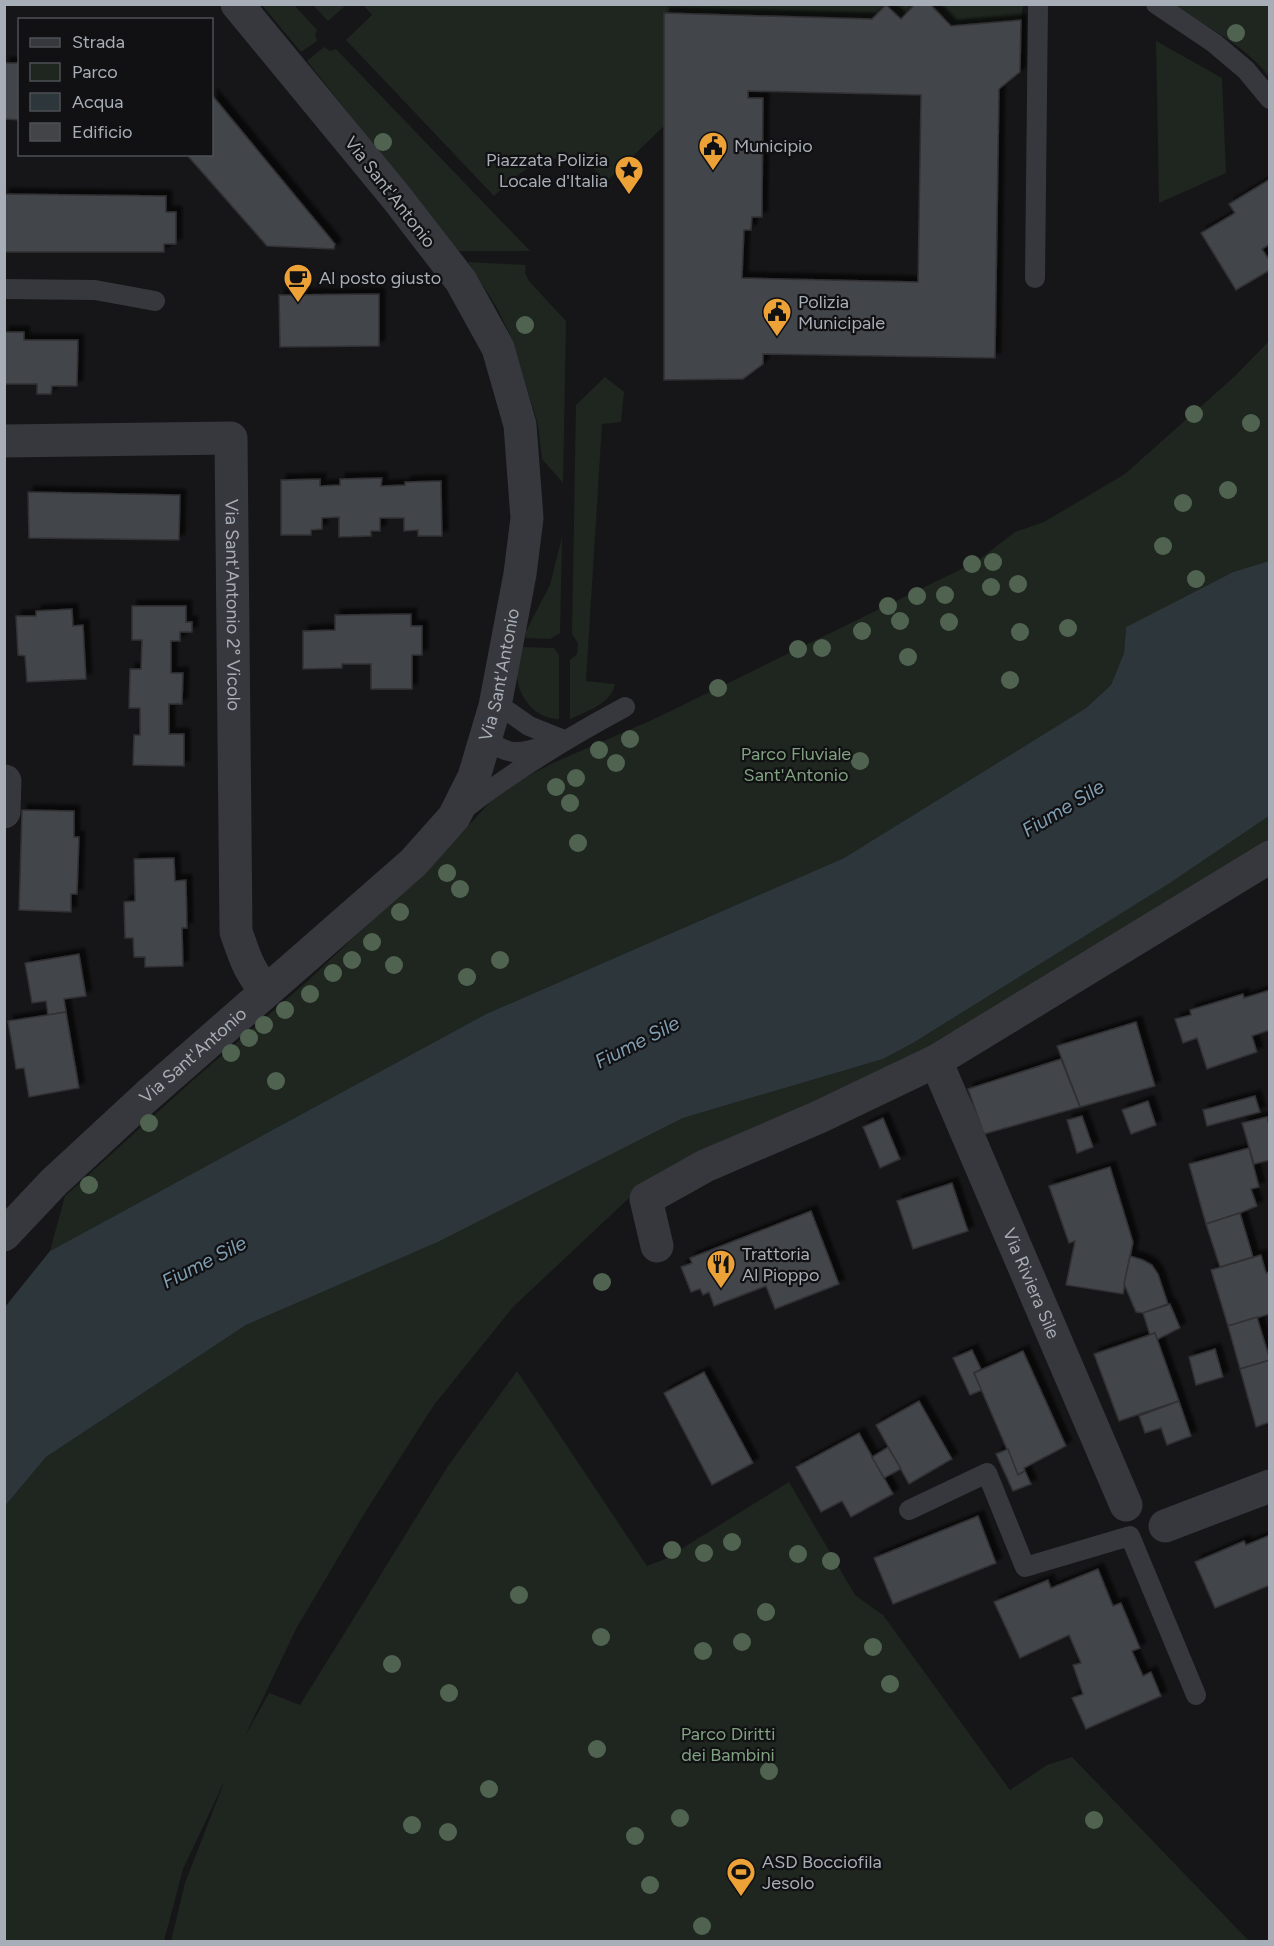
<svg xmlns="http://www.w3.org/2000/svg" width="1274" height="1946" viewBox="0 0 1274 1946" font-family="Figtree,sans-serif">
<style>
.green{fill:#1e261f}
.water{fill:#2c363b}
.building{fill:#424448;stroke:#303034;stroke-width:1.5;fill-rule:evenodd;filter:url(#shadow)}
.lines{fill:none;stroke-linecap:round;stroke-linejoin:round}
.service{stroke:#37383d;stroke-width:20}
.minor{stroke:#37383d;stroke-width:33}
.tree{fill:#506351}
.labels{text-anchor:middle;dominant-baseline:central;stroke-width:4.5;stroke-linejoin:round;paint-order:stroke}
.poi-label{font-size:18px;fill:#a8aeb7;stroke:#111113;text-anchor:start}
.street-label{font-size:18px;fill:#a8aeb7;stroke:#111113}
.park-label{font-size:18px;fill:#80a280;stroke:#111113}
.water-label{font-size:20px;font-style:italic;fill:#809eb2;stroke:#111113}
</style>
<defs>
<filter id="shadow"><feDropShadow dx="5.5" dy="-5.5" stdDeviation="1.5" flood-color="#0009"/></filter>
</defs>
<rect width="100%" height="100%" fill="#161618"/>
<g class="green">
<polygon points="262,5 294,5 317,30 315,35 317,41 301,52"/>
<polygon points="313,5 346,5 328,21"/>
<path d="M363 5H915L901 19 664 13V126L606 182C601 177 595 168 589 165 551 146 520 170 494 196L346 40 372 15Z"/>
<polygon points="930,5 1023,5 1021,20 951,26"/>
<path d="M1171 5H1269V77C1249 48 1202 23 1171 5Z"/>
<polygon points="1156,41 1222,78 1226,173 1159,203"/>
<polygon points="324,47 330,51 336,49 530,251 458,251 307,61"/>
<polygon points="468,262 526,265 525,273 529,281 566,321 563,483 542,459 538,425 512,339 497,308"/>
<polygon points="1269,341 1269,561 1233,572 1126,627 1124,653 1111,685 1086,708 844,858 486,1014 50,1251 65,1196 192,1081 310,979 377,915 419,880 490,802 520,780 555,762 652,720 976,562 1015,532 1044,522 1125,474 1235,376"/>
<path d="M605 377 624 392 621 422 602 424 586 681 615 684C611 704 587 711 570 719V660L577 654 578 643 572 634 576 405Z"/>
<polygon points="562,537 560,633 550,639 526,638 525,633 550,585"/>
<path d="M522 647 554 648 559 655V719C535 719 518 697 517 675 516 666 520 656 522 647Z"/>
<polygon points="1269,816 1269,845 921,1057 643,1185 513,1307 434,1405 364,1514 296,1629 244,1738 269,1693 300,1705 448,1466 517,1371 647,1566 665,1559 789,1482 855,1595 883,1615 1010,1790 1047,1765 1072,1757 1249,1941 171,1941 185,1883 225,1780 183,1869 164,1941 5,1942 5,1506 46,1457 246,1325 438,1242 683,1118 883,1059 913,1043 1170,883"/>
</g>
<polygon class="water" points="1269,561 1269,816 1170,883 913,1043 883,1059 683,1118 438,1242 246,1325 46,1457 5,1506 5,1307 50,1251 486,1014 844,858 1086,708 1111,685 1124,653 1126,627 1233,572"/>
<g class="building">
<path d="M915 4H930L951 26 1021 20 1020 72 999 89 995 358 763 354V364L743 379 664 380V13L872 19 886 5 901 19ZM748 91 921 95 918 282 742 278 744 230H751L752 217H762L763 98H748Z"/>
<polygon points="4,63 20,63 20,120 4,119"/>
<polygon points="212,95 335,244 334,249 267,246 186,154 212,154"/>
<polygon points="1270,179 1270,244 1262,249 1270,261 1270,270 1236,290 1201,233 1235,213 1229,204"/>
<polygon points="4,194 166,196 166,212 176,212 176,244 164,244 164,252 4,252"/>
<polygon points="379,294 379,346 280,347 279,295"/>
<polygon points="4,332 24,332 24,340 78,340 77,386 52,386 51,394 37,394 37,384 4,384"/>
<polygon points="382,478 381,486 405,485 405,482 441,481 442,536 418,536 418,530 404,531 404,518 380,518 380,531 371,531 371,536 339,537 339,517 322,518 322,529 311,530 311,535 281,535 281,480 320,479 320,486 340,485 340,479"/>
<polygon points="28,492 180,495 179,540 29,538"/>
<polygon points="132,606 186,606 186,622 192,622 192,632 180,632 180,641 171,641 171,673 183,673 182,704 169,704 169,734 184,734 184,766 133,765 134,735 140,735 140,708 129,708 130,669 141,669 142,640 132,640"/>
<polygon points="72,609 73,626 83,625 86,679 27,682 25,656 18,655 16,616 36,616 36,611"/>
<polygon points="411,614 411,626 422,626 422,655 412,655 412,689 371,689 371,664 342,664 342,668 303,669 303,631 335,630 335,615"/>
<polygon points="22,810 74,811 74,837 79,837 77,894 71,894 71,912 19,910"/>
<polygon points="174,858 175,881 186,880 187,928 182,928 183,966 145,967 145,957 134,957 133,938 125,938 124,902 135,901 134,859"/>
<polygon points="79,954 86,996 64,999 66,1012 48,1015 46,1001 32,1003 25,963"/>
<polygon points="1270,990 1270,1030 1252,1036 1257,1052 1207,1069 1197,1038 1183,1043 1175,1019 1191,1015 1190,1010 1243,994 1244,998"/>
<polygon points="66,1012 79,1088 29,1097 24,1068 16,1069 8,1021"/>
<polygon points="1136,1022 1155,1086 1080,1107 1057,1046"/>
<polygon points="1061,1059 1080,1107 984,1134 968,1089"/>
<polygon points="1255,1096 1260,1112 1207,1126 1203,1110"/>
<polygon points="1148,1101 1156,1125 1131,1134 1122,1110"/>
<polygon points="1082,1116 1093,1147 1077,1153 1067,1120"/>
<polygon points="1267,1117 1270,1128 1270,1160 1254,1164 1242,1123"/>
<polygon points="883,1118 900,1159 880,1168 863,1127"/>
<polygon points="1249,1148 1259,1187 1251,1189 1257,1206 1240,1213 1206,1224 1189,1164"/>
<polygon points="1110,1167 1133,1242 1123,1294 1066,1285 1075,1241 1069,1243 1049,1186"/>
<polygon points="952,1183 968,1231 913,1249 897,1201"/>
<polygon points="811,1211 839,1284 775,1309 766,1286 714,1306 709,1292 703,1295 700,1289 691,1292 681,1267 692,1263 690,1258"/>
<polygon points="1240,1213 1253,1257 1220,1267 1206,1224"/>
<polygon points="1261,1255 1266,1273 1270,1272 1270,1314 1228,1326 1211,1270"/>
<polygon points="1130,1256 1143,1260 1152,1265 1158,1274 1168,1304 1143,1313 1136,1312 1124,1284"/>
<polygon points="1170,1304 1180,1328 1156,1340 1155,1333 1150,1335 1143,1313"/>
<polygon points="1257,1317 1270,1360 1240,1369 1228,1326"/>
<polygon points="1155,1333 1179,1401 1119,1421 1094,1354"/>
<polygon points="1215,1349 1223,1377 1196,1385 1189,1357"/>
<polygon points="972,1350 981,1369 974,1373 982,1390 970,1395 953,1358"/>
<polygon points="1023,1351 1066,1446 1024,1468 1025,1471 1018,1475 974,1373"/>
<polygon points="1270,1360 1270,1422 1256,1427 1240,1369"/>
<polygon points="704,1372 753,1463 712,1485 664,1393"/>
<polygon points="919,1401 952,1459 909,1484 876,1425"/>
<polygon points="1179,1401 1191,1436 1167,1445 1161,1428 1145,1433 1139,1416"/>
<polygon points="859,1433 893,1494 851,1517 842,1501 821,1512 796,1467"/>
<polygon points="888,1447 901,1469 884,1478 872,1457"/>
<polygon points="1008,1449 1018,1475 1025,1471 1031,1484 1013,1491 996,1454"/>
<polygon points="978,1516 996,1563 893,1604 874,1558"/>
<polygon points="1270,1535 1270,1585 1215,1608 1195,1562 1244,1541 1246,1545"/>
<polygon points="1098,1569 1113,1606 1121,1603 1140,1648 1132,1651 1143,1676 1151,1672 1161,1696 1086,1729 1072,1698 1083,1694 1073,1665 1081,1663 1069,1635 1020,1658 994,1602 1048,1580 1051,1588"/>
</g>
<g class="lines">
<g class="service">
<polyline points="1156,4 1214,43 1246,70 1270,99"/>
<polyline points="1035,278 1038,4"/>
<polyline points="4,289 95,290 155,301"/>
<polyline points="495,706 509,712 529,726 564,740"/>
<path d="M485 740C509 753 514 756 541 747"/>
<path d="M463 810C516 769 567 738 625 707"/>
<polyline points="909,1510 987,1473 1025,1567 1130,1536 1196,1695"/>
</g>
<g class="minor">
<path id="s1" d="M4 441 231 438 236 932C245 957 248 970 266 991"/>
<polyline points="4,812 5,781"/>
<path id="s2" d="M936 1061 1126 1505"/>
<path id="s3" d="M4 1235 54 1182 148 1095 413 863 454 817 474 777 495 706 520 574 527 518 520 425 498 348 461 281 396 197 237 4"/>
<polyline points="657,1246 646,1199 705,1166 819,1117 936,1061 1270,857"/>
<polyline points="1165,1526 1270,1486"/>
</g>
</g>
<g class="tree">
<circle cx="1236" cy="33" r="9"/>
<circle cx="383" cy="142" r="9"/>
<circle cx="525" cy="325" r="9"/>
<circle cx="1194" cy="414" r="9"/>
<circle cx="1251" cy="423" r="9"/>
<circle cx="1228" cy="490" r="9"/>
<circle cx="1183" cy="503" r="9"/>
<circle cx="1163" cy="546" r="9"/>
<circle cx="993" cy="562" r="9"/>
<circle cx="972" cy="564" r="9"/>
<circle cx="1196" cy="579" r="9"/>
<circle cx="1018" cy="584" r="9"/>
<circle cx="991" cy="587" r="9"/>
<circle cx="945" cy="595" r="9"/>
<circle cx="917" cy="596" r="9"/>
<circle cx="888" cy="606" r="9"/>
<circle cx="900" cy="621" r="9"/>
<circle cx="949" cy="622" r="9"/>
<circle cx="1068" cy="628" r="9"/>
<circle cx="862" cy="631" r="9"/>
<circle cx="1020" cy="632" r="9"/>
<circle cx="822" cy="648" r="9"/>
<circle cx="798" cy="649" r="9"/>
<circle cx="908" cy="657" r="9"/>
<circle cx="1010" cy="680" r="9"/>
<circle cx="718" cy="688" r="9"/>
<circle cx="630" cy="739" r="9"/>
<circle cx="599" cy="750" r="9"/>
<circle cx="860" cy="761" r="9"/>
<circle cx="616" cy="763" r="9"/>
<circle cx="576" cy="778" r="9"/>
<circle cx="556" cy="787" r="9"/>
<circle cx="570" cy="803" r="9"/>
<circle cx="578" cy="843" r="9"/>
<circle cx="447" cy="873" r="9"/>
<circle cx="460" cy="889" r="9"/>
<circle cx="400" cy="912" r="9"/>
<circle cx="372" cy="942" r="9"/>
<circle cx="352" cy="960" r="9"/>
<circle cx="500" cy="960" r="9"/>
<circle cx="394" cy="965" r="9"/>
<circle cx="333" cy="973" r="9"/>
<circle cx="467" cy="977" r="9"/>
<circle cx="310" cy="994" r="9"/>
<circle cx="285" cy="1010" r="9"/>
<circle cx="264" cy="1025" r="9"/>
<circle cx="249" cy="1038" r="9"/>
<circle cx="231" cy="1053" r="9"/>
<circle cx="276" cy="1081" r="9"/>
<circle cx="149" cy="1123" r="9"/>
<circle cx="89" cy="1185" r="9"/>
<circle cx="602" cy="1282" r="9"/>
<circle cx="732" cy="1542" r="9"/>
<circle cx="672" cy="1550" r="9"/>
<circle cx="704" cy="1553" r="9"/>
<circle cx="798" cy="1554" r="9"/>
<circle cx="831" cy="1561" r="9"/>
<circle cx="519" cy="1595" r="9"/>
<circle cx="766" cy="1612" r="9"/>
<circle cx="601" cy="1637" r="9"/>
<circle cx="742" cy="1642" r="9"/>
<circle cx="873" cy="1647" r="9"/>
<circle cx="703" cy="1651" r="9"/>
<circle cx="392" cy="1664" r="9"/>
<circle cx="890" cy="1684" r="9"/>
<circle cx="449" cy="1693" r="9"/>
<circle cx="597" cy="1749" r="9"/>
<circle cx="769" cy="1771" r="9"/>
<circle cx="489" cy="1789" r="9"/>
<circle cx="680" cy="1818" r="9"/>
<circle cx="1094" cy="1820" r="9"/>
<circle cx="412" cy="1825" r="9"/>
<circle cx="448" cy="1832" r="9"/>
<circle cx="635" cy="1836" r="9"/>
<circle cx="650" cy="1885" r="9"/>
<circle cx="702" cy="1926" r="9"/>
</g>
<defs>
<g id="civic-pin" transform="scale(1.5)"><path d="M0 17L-7.5 6A9.5 9.5 0 1 1 7.5 6Z" fill="#eda238" stroke="#111113"/><path d="M-.6-6.5H3V-4.5H.6V-3L4-1V1h2V6H-6V1h2V-1L-.6-3ZM-1.2 2.5V6h2.4V2.5Z" fill="#111"/></g>
<g id="sight-pin" transform="scale(1.5)"><path d="M0 17L-7.5 6A9.5 9.5 0 1 1 7.5 6Z" fill="#eda238" stroke="#111113"/><path d="M0-6L1.8-2.2L6-1.7L2.9 1.2L3.7 5.4L0 3.3L-3.7 5.4L-2.9 1.2L-6-1.7L-1.8-2.2Z" fill="#111"/></g>
<g id="cafe-pin" transform="scale(1.5)"><path d="M0 17L-7.5 6A9.5 9.5 0 1 1 7.5 6Z" fill="#eda238" stroke="#111113"/><path d="M-5.5-4.5H6V0H3Q3 3.5 0 3.5H-2.5Q-5.5 3.5-5.5 0ZM3-3.2v2h1.7v-2ZM-6 4.5H4V6H-6Z" fill="#111"/></g>
<g id="restaurant-pin" transform="scale(1.5)"><path d="M0 17L-7.5 6A9.5 9.5 0 1 1 7.5 6Z" fill="#eda238" stroke="#111113"/><path d="M-5-6h1v4h1v-4h1v4h1v-4h1v5L-1.5 .5V6h-2V.5L-5-1ZM5-6V6H3V1.5H1.5Q1.5-4 5-6Z" fill="#111"/></g>
<g id="stadium-pin" transform="scale(1.5)"><path d="M0 17L-7.5 6A9.5 9.5 0 1 1 7.5 6Z" fill="#eda238" stroke="#111113"/><path d="M0-5a6.5 5 0 1 0 0 10a6.5 5 0 1 0 0-10ZM-3.5-1.8h7v3.6h-7Z" fill="#111"/></g>
</defs>
<g fill-rule="evenodd">
<use href="#civic-pin" x="713" y="146"/>
<use href="#sight-pin" x="629" y="170"/>
<use href="#cafe-pin" x="298" y="278"/>
<use href="#civic-pin" x="777" y="312"/>
<use href="#restaurant-pin" x="721" y="1264"/>
<use href="#stadium-pin" x="741" y="1872"/>
</g>
<g class="labels">
<g class="poi-label">
<text x="734" y="146">Municipio</text>
<text x="608" y="160" text-anchor="end">Piazzata Polizia<tspan x="608" dy="21">Locale d'Italia</tspan></text>
<text x="319" y="278">Al posto giusto</text>
<text x="798" y="302">Polizia<tspan x="798" dy="21">Municipale</tspan></text>
<text x="742" y="1254">Trattoria<tspan x="742" dy="21">Al Pioppo</tspan></text>
<text x="762" y="1862">ASD Bocciofila<tspan x="762" dy="21">Jesolo</tspan></text>
</g>
<g class="street-label">
<text transform="translate(390 192) rotate(52)">Via Sant'Antonio</text>
<text stroke="none"><textPath href="#s1" startOffset="394">Via Sant'Antonio 2° Vicolo</textPath></text>
<text stroke="none"><textPath href="#s3" startOffset="765">Via Sant'Antonio</textPath></text>
<text stroke="none"><textPath href="#s3" startOffset="261">Via Sant'Antonio</textPath></text>
<text stroke="none"><textPath href="#s2" startOffset="242">Via Riviera Sile</textPath></text>
</g>
<g class="park-label">
<text x="796" y="754">Parco Fluviale<tspan x="796" dy="21">Sant'Antonio</tspan></text>
<text x="728" y="1734">Parco Diritti<tspan x="728" dy="21">dei Bambini</tspan></text>
</g>
<g class="water-label">
<text transform="translate(1063 808) rotate(-31)">Fiume Sile</text>
<text transform="translate(637 1042) rotate(-27)">Fiume Sile</text>
<text transform="translate(204 1262) rotate(-27)">Fiume Sile</text>
</g>
</g>
<rect width="1274" height="1946" fill="none" stroke="#a8aeb7" stroke-width="12"/>
<rect x="18" y="18" width="195" height="138" fill="#111113" stroke="#4d5055" stroke-width="1.5"/>
<rect x="30" y="38" width="30" height="9" fill="#37383d" stroke="#4d5055" stroke-width="1.5"/>
<text x="72" y="48" font-size="18" fill="#a8aeb7">Strada</text>
<rect x="30" y="63" width="30" height="18" fill="#1e261f" stroke="#4d5055" stroke-width="1.5"/>
<text x="72" y="78" font-size="18" fill="#a8aeb7">Parco</text>
<rect x="30" y="93" width="30" height="18" fill="#2c363b" stroke="#4d5055" stroke-width="1.5"/>
<text x="72" y="108" font-size="18" fill="#a8aeb7">Acqua</text>
<rect x="30" y="123" width="30" height="18" fill="#424448" stroke="#4d5055" stroke-width="1.5"/>
<text x="72" y="138" font-size="18" fill="#a8aeb7">Edificio</text>
</svg>
